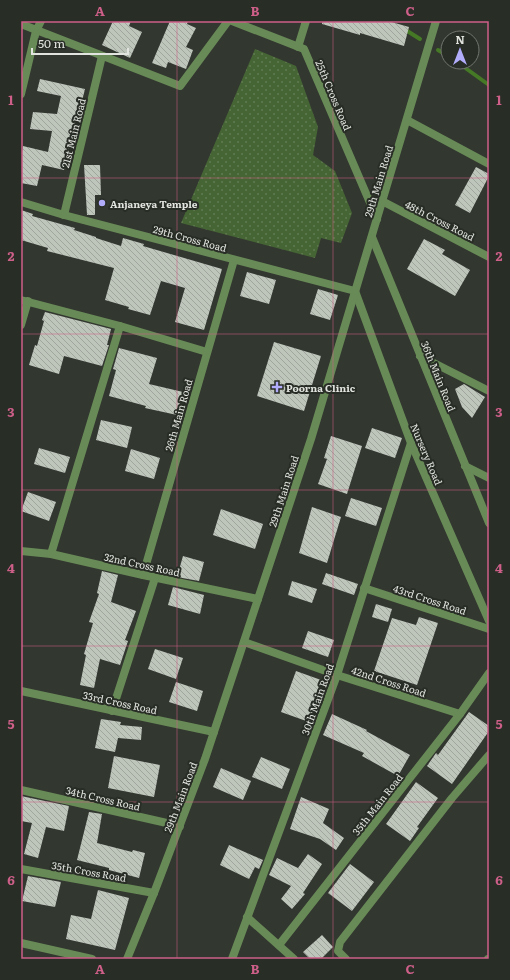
<svg xmlns="http://www.w3.org/2000/svg" width="510" height="980" viewBox="0 0 510 980" font-family="Literata,serif">
<style>
.grass{fill:url(#grass-dots)}
.lines{fill:none;stroke-linecap:round;stroke-linejoin:round}
.stream{stroke:#467926;stroke-width:4}
.building{fill:url(#building-back-hatch)}
.street{stroke:#688a57;stroke-width:8}
.grid{fill:none;stroke:#cd5f89;stroke-width:1;stroke-opacity:0.55}
.poi-dot{fill:#b1adfa;stroke:#282d25;stroke-width:1.5}
.labels{text-anchor:middle;dominant-baseline:central;stroke-width:4;stroke-linejoin:round;paint-order:stroke}
.street-label{font-size:10px;fill:#e1e4df;stroke:#282d25}
.poi-label{font-size:10px;font-weight:bold;fill:#e1e4df;stroke:#282d25;text-anchor:start}
.neatline{fill:none;stroke:#cd5f89;stroke-width:1.5}
.grid-label{font-size:13px;text-anchor:middle;font-weight:bold;fill:#cd5f89}
</style>
<defs>
<pattern id="grass-dots" width="8" height="8" patternUnits="userSpaceOnUse"><rect width="8" height="8" fill="#456534"/><path d="M2 2h.1M6 6h.1" fill="none" stroke="#607b51" stroke-width="1.8" stroke-linecap="round"/></pattern>
<pattern id="building-back-hatch" width="6" height="6" patternUnits="userSpaceOnUse"><rect width="6" height="6" fill="#bec5bb"/><path d="M-1 5l2 2M0 0l6 6M5-1l2 2" fill="none" stroke="#a0a59d"/></pattern>
</defs>
<rect width="100%" height="100%" fill="#32372f"/>
<polygon class="grass" points="255,49 296,66 318,127 313,155 335,171 352,213 341,243 321,238 315,258 181,223"/>
<g class="lines">
<g class="stream">
<polyline points="404,29 420,39"/>
<polyline points="438,50 448,56"/>
<polyline points="457,62 489,85"/>
</g>
</g>
<g class="building">
<polygon points="113,21 131,21 129,26 142,32 130,58 102,45"/>
<polygon points="170,21 188,21 187,24 196,28 186,47 193,50 186,69 168,62 166,68 152,63"/>
<polygon points="322,21 388,21 409,27 404,46 360,33 360,35 322,24"/>
<polygon points="40,79 85,89 82,101 80,102 64,170 42,165 37,186 21,183 21,158 23,146 48,152 52,131 30,129 33,112 57,114 61,96 37,91"/>
<polygon points="84,165 100,165 101,195 95,195 95,215 87,215"/>
<polygon points="476,167 489,174 489,176 470,213 455,205"/>
<polygon points="21,210 33,214 32,216 75,228 74,230 96,237 96,238 121,246 123,238 144,244 143,246 222,269 204,330 175,322 185,288 161,281 150,315 128,309 129,307 105,300 114,268 47,251 48,248 21,240"/>
<polygon points="424,239 445,250 442,254 470,270 455,296 407,269"/>
<polygon points="247,272 276,280 269,304 240,296"/>
<polygon points="318,289 338,295 330,320 310,314"/>
<polygon points="45,312 111,329 107,345 109,345 102,366 64,356 59,374 29,365 35,345 37,346 44,321 42,320"/>
<polygon points="274,342 321,356 304,411 257,396"/>
<polygon points="119,348 157,358 149,384 183,392 177,415 145,408 146,406 109,396 116,370 113,369"/>
<polygon points="464,384 485,397 472,418 462,407 455,389"/>
<polygon points="101,420 132,427 127,448 96,440"/>
<polygon points="372,428 402,438 395,458 365,448"/>
<polygon points="331,436 362,446 347,494 318,484 327,459 324,458"/>
<polygon points="39,448 70,457 65,473 34,464"/>
<polygon points="131,449 160,458 154,479 125,471"/>
<polygon points="28,492 56,502 49,521 21,511"/>
<polygon points="351,498 382,508 376,526 345,516"/>
<polygon points="312,507 341,517 327,563 299,553"/>
<polygon points="221,509 263,524 255,549 213,535"/>
<polygon points="183,556 204,562 199,581 177,577"/>
<polygon points="102,571 118,575 111,602 136,611 125,640 128,641 120,665 100,659 94,688 80,685 86,655 84,654 93,623 89,622 99,594 97,593"/>
<polygon points="326,573 358,584 354,595 322,584"/>
<polygon points="292,581 317,589 312,603 288,595"/>
<polygon points="173,587 204,595 200,614 168,605"/>
<polygon points="376,604 392,609 388,622 372,617"/>
<polygon points="419,617 438,623 417,685 374,671 392,618 416,625"/>
<polygon points="308,631 334,640 328,657 302,648"/>
<polygon points="155,649 183,658 176,679 148,669"/>
<polygon points="296,671 321,680 314,701 316,702 309,722 281,712"/>
<polygon points="176,682 203,691 197,711 169,702"/>
<polygon points="469,712 489,726 489,731 452,784 427,766 436,753 438,755"/>
<polygon points="332,714 367,730 366,731 410,755 398,776 362,756 364,753 323,735"/>
<polygon points="101,719 121,722 120,725 142,727 141,740 118,738 115,752 95,748"/>
<polygon points="114,756 160,765 154,797 108,788"/>
<polygon points="261,757 290,769 282,789 252,777"/>
<polygon points="221,768 251,781 243,800 213,787"/>
<polygon points="416,782 438,798 417,827 419,828 410,841 386,824"/>
<polygon points="21,796 69,806 64,831 46,827 38,858 24,854 32,823 21,821"/>
<polygon points="301,797 329,809 323,823 344,838 336,850 320,839 290,829"/>
<polygon points="89,812 102,814 97,843 132,852 133,850 145,853 139,878 109,870 109,868 77,860"/>
<polygon points="229,845 263,860 259,869 255,867 249,879 220,865"/>
<polygon points="308,854 322,864 303,893 305,894 292,909 281,899 291,886 269,875 277,858 298,868"/>
<polygon points="350,864 374,882 352,911 328,893"/>
<polygon points="28,876 61,882 55,907 22,901"/>
<polygon points="98,890 129,898 115,950 66,939 71,915 91,919"/>
<polygon points="322,935 333,947 321,959 310,959 303,952"/>
</g>
<g class="lines">
<g class="street">
<polyline points="232,21 304,49 377,219"/>
<polyline points="21,24 180,86 228,21"/>
<polyline points="298,47 306,21"/>
<polyline points="21,94 36,31 41,21"/>
<polyline points="407,120 489,164"/>
<polyline points="382,201 489,257"/>
<polyline points="21,202 64,215 355,291 411,443 489,621"/>
<polyline points="64,215 102,56"/>
<polyline points="372,237 489,523"/>
<polyline points="21,300 120,326 207,352"/>
<polyline points="21,325 28,301"/>
<polyline points="420,356 489,391"/>
<polyline points="465,466 489,478"/>
<polyline points="21,551 51,554 143,575 258,599"/>
<polyline points="51,554 120,326"/>
<polyline points="143,575 234,260"/>
<polyline points="364,588 489,629"/>
<polyline points="244,642 337,675 460,714"/>
<polyline points="21,691 214,732"/>
<polyline points="112,711 155,578"/>
<polyline points="21,790 180,826"/>
<polyline points="21,869 154,893"/>
<polyline points="247,917 294,959"/>
<polyline points="21,943 92,959"/>
<polyline points="279,945 460,714 489,673"/>
<polyline points="127,959 154,893 205,759 311,439 436,21"/>
<polyline points="232,959 337,675 411,443"/>
<polyline points="346,959 338,951 340,942 452,798 489,755"/>
<polyline points="488,959 489,959"/>
</g>
</g>
<path class="grid" d="M177 21V959M333 21V959M21 178H489M21 334H489M21 490H489M21 646H489M21 802H489"/>
<g class="poi-dot">
<circle cx="102" cy="203" r="4"/>
<path d="M275 381h4v4h4v4h-4v4h-4v-4h-4v-4h4z"/>
</g>
<g class="labels">
<g class="street-label">
<text transform="translate(334 95) rotate(67)">25th Cross Road</text>
<text transform="translate(73 133) rotate(-76)">21st Main Road</text>
<text transform="translate(378 181) rotate(-73)">29th Main Road</text>
<text transform="translate(440 220) rotate(27)">48th Cross Road</text>
<text transform="translate(190 238) rotate(15)">29th Cross Road</text>
<text transform="translate(439 376) rotate(68)">36th Main Road</text>
<text transform="translate(178 415) rotate(-74)">26th Main Road</text>
<text transform="translate(427 454) rotate(67)">Nursery Road</text>
<text transform="translate(283 491) rotate(-72)">29th Main Road</text>
<text transform="translate(142 564) rotate(12)">32nd Cross Road</text>
<text transform="translate(430 599) rotate(18)">43rd Cross Road</text>
<text transform="translate(389 681) rotate(18)">42nd Cross Road</text>
<text transform="translate(317 699) rotate(-70)">30th Main Road</text>
<text transform="translate(120 702) rotate(12)">33rd Cross Road</text>
<text transform="translate(180 797) rotate(-69)">29th Main Road</text>
<text transform="translate(103 798) rotate(13)">34th Cross Road</text>
<text transform="translate(377 804) rotate(-52)">35th Main Road</text>
<text transform="translate(89 871) rotate(10)">35th Cross Road</text>
</g>
<g class="poi-label">
<text x="110" y="203">Anjaneya Temple</text>
<text x="286" y="387">Poorna Clinic</text>
</g>
</g>
<rect width="510" height="980" fill="none" stroke="#282d25" stroke-width="44"/>
<g transform="translate(460 50)"><circle r="19" fill="#282d25" stroke="#72766f"/>
<path d="M0-3L7 15L0 10L-7 15Z" fill="#b1adfa"/>
<text y="-6" font-size="11" font-weight="bold" text-anchor="middle" fill="#e1e4df">N</text>
</g>
<path d="M32 48v6h96v-6" fill="none" stroke="#e1e4df" stroke-width="2"/>
<text x="38" y="48" font-size="12" fill="#e1e4df" stroke="#282d25" stroke-width="3" paint-order="stroke">50 m</text>
<rect x="22" y="22" width="466" height="936" class="neatline"/>
<g class="grid-label">
<text x="100" y="16">A</text>
<text x="255" y="16">B</text>
<text x="410" y="16">C</text>
<text x="11" y="105">1</text>
<text x="499" y="105">1</text>
<text x="11" y="261">2</text>
<text x="499" y="261">2</text>
<text x="11" y="417">3</text>
<text x="499" y="417">3</text>
<text x="11" y="573">4</text>
<text x="499" y="573">4</text>
<text x="11" y="729">5</text>
<text x="499" y="729">5</text>
<text x="11" y="885">6</text>
<text x="499" y="885">6</text>
<text x="100" y="974">A</text>
<text x="255" y="974">B</text>
<text x="410" y="974">C</text>
</g>
</svg>
